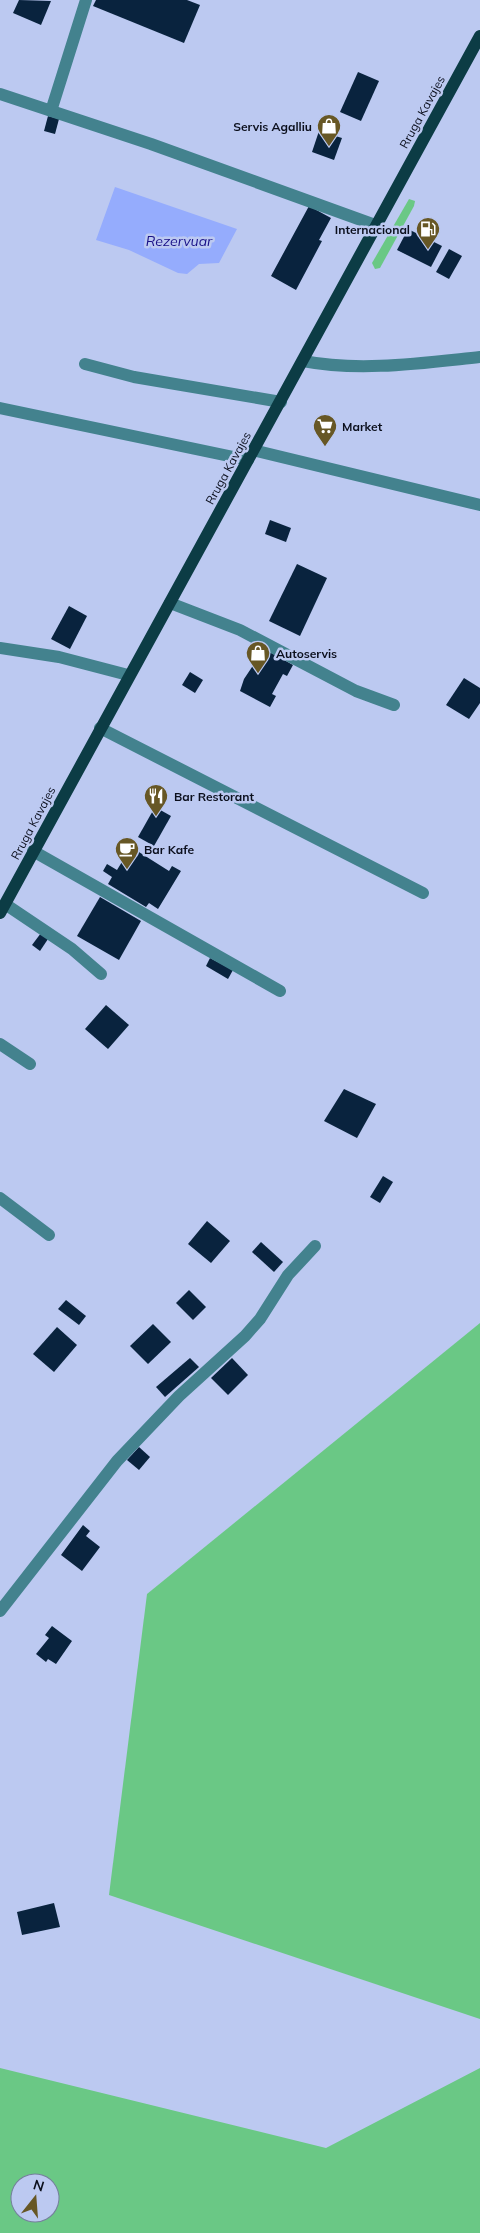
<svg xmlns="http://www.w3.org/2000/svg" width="480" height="2233" viewBox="0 0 480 2233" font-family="Mulish,sans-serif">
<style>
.green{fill:#6ac885;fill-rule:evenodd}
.water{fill:#95acfd}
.building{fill:#09233e}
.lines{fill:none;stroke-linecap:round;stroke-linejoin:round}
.minor{stroke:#43828e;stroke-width:12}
.major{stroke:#0c3c45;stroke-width:12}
.labels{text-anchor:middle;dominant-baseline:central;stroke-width:5;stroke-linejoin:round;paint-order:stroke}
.street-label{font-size:12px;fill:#0b0f1d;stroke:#bcc9f1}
.poi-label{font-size:12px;font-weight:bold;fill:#0b0f1d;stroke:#bcc9f1;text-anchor:start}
.water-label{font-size:14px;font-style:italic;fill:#191087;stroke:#bcc9f1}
</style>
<rect width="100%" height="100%" fill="#bcc9f1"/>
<g class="green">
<polygon points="409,199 415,201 414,206 380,268 375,269 372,263"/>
<polygon points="480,1323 480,2019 109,1895 147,1594"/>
<path d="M0 2068 326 2148 480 2068V2233H0ZM20 2183H50V2213H20Z"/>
</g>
<polygon class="water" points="115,187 237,229 219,263 199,264 187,274 178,273 129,250 96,240"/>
<g class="building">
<polygon points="19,0 51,1 41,25 13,13"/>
<polygon points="96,0 187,0 200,5 184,43 93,6"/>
<polygon points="358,72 379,81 361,121 340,112"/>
<polygon points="48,116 59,119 55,134 44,131"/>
<polygon points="319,131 342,138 334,160 312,152"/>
<polygon points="309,206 331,218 319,240 322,241 296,290 271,276"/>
<polygon points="408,229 442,246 431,267 397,250"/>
<polygon points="449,249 462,256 449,279 436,272"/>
<polygon points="270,520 291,528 286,542 265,534"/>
<polygon points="297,564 327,578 300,636 269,621"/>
<polygon points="69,606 87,616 70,649 51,639"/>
<polygon points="264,649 293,665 287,676 283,674 272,694 276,696 270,707 240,691 244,679"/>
<polygon points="190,672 203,680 195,693 182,685"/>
<polygon points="464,678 480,688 480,703 469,719 446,705"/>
<polygon points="155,807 171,816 154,846 138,837"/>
<polygon points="131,847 169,871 172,866 181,871 158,909 149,903 146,907 108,884 112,877 103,871 107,864 117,870"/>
<polygon points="100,897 141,921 119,960 77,936"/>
<polygon points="41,933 48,939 40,951 32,945"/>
<polygon points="210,958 233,970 228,979 206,966"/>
<polygon points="106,1005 129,1025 108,1049 85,1029"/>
<polygon points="344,1089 376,1104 357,1138 324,1121"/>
<polygon points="383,1176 393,1182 380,1203 370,1197"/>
<polygon points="207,1221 230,1241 211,1263 188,1244"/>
<polygon points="261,1242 283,1262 274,1272 252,1252"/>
<polygon points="189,1290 206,1307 193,1320 176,1303"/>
<polygon points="66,1300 86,1316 79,1325 58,1309"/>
<polygon points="153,1324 171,1342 148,1364 130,1346"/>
<polygon points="57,1327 77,1345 54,1372 33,1354"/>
<polygon points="190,1358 199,1367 165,1397 156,1387"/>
<polygon points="232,1358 248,1375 228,1395 211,1378"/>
<polygon points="139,1447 150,1457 139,1470 127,1460"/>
<polygon points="83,1525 90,1531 86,1536 100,1547 82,1571 61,1555"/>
<polygon points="52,1626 72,1641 56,1664 48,1659 46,1662 36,1654 49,1638 45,1635"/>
<polygon points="54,1903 60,1927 22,1935 17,1912"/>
</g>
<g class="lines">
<g class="minor">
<polyline points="0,94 151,144 375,225"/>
<polyline points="51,111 86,0"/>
<path d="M303 361C360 372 422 363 480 357"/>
<polyline points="85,364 134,377 281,402"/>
<polyline points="0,408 248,460"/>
<polyline points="253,450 480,505"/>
<polyline points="170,603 240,630 356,691 394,705"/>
<polyline points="0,648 59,657 128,675"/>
<polyline points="100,728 423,893"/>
<polyline points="33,851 280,991"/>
<polyline points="5,904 72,949 101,974"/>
<polyline points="0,1044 30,1064"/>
<polyline points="0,1198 49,1235"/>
<polyline points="0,1611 117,1461 179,1396 245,1336 260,1319 288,1275 315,1246"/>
</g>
<polyline class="major" points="0,913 480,36"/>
</g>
<defs>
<g id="shop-pin" transform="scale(1.25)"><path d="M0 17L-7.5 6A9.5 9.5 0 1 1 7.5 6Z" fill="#675725" stroke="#bcc9f1"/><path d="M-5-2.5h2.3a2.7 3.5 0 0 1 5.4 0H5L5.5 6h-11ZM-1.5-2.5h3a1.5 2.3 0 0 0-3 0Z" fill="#fff"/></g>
<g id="fuel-pin" transform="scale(1.25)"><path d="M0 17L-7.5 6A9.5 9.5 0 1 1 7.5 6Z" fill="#675725" stroke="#bcc9f1"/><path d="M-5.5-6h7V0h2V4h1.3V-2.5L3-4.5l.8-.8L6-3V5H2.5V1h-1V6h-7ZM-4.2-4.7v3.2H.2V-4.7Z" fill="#fff"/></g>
<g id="supermarket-pin" transform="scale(1.25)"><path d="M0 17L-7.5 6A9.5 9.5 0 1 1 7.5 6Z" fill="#675725" stroke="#bcc9f1"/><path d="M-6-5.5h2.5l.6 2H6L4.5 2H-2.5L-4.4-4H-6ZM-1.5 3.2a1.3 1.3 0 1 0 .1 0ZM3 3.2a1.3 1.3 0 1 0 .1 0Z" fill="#fff"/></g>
<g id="restaurant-pin" transform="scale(1.25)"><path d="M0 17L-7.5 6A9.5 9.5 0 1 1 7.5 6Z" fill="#675725" stroke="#bcc9f1"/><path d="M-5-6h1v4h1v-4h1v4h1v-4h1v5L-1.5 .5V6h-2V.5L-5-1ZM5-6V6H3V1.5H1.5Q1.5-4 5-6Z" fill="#fff"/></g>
<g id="cafe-pin" transform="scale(1.25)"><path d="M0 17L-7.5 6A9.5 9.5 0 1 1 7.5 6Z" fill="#675725" stroke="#bcc9f1"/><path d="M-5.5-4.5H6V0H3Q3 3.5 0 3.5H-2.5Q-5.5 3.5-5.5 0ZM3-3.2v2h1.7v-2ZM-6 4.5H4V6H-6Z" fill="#fff"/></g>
</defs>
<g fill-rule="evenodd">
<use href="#shop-pin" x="329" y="126"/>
<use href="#fuel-pin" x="428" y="229"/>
<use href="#supermarket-pin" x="325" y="426"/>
<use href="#shop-pin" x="258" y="653"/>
<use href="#restaurant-pin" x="156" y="796"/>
<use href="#cafe-pin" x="127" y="849"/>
</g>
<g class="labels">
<g class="street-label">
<text transform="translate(422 112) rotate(-61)">Rruga Kavajes</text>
<text transform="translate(228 468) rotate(-61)">Rruga Kavajes</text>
<text transform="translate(33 823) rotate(-62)">Rruga Kavajes</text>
</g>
<g class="poi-label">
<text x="312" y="126" text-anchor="end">Servis Agalliu</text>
<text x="410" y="229" text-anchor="end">Internacional</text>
<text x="342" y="426">Market</text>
<text x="276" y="653">Autoservis</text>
<text x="174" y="796">Bar Restorant</text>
<text x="144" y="849">Bar Kafe</text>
</g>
<g class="water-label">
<text x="179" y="241">Rezervuar</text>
</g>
</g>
<g transform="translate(35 2198) rotate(17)"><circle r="24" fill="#bcc9f1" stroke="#757f9c"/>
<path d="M0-4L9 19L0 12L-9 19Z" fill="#675725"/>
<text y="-8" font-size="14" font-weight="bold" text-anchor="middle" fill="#0b0f1d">N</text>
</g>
</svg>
